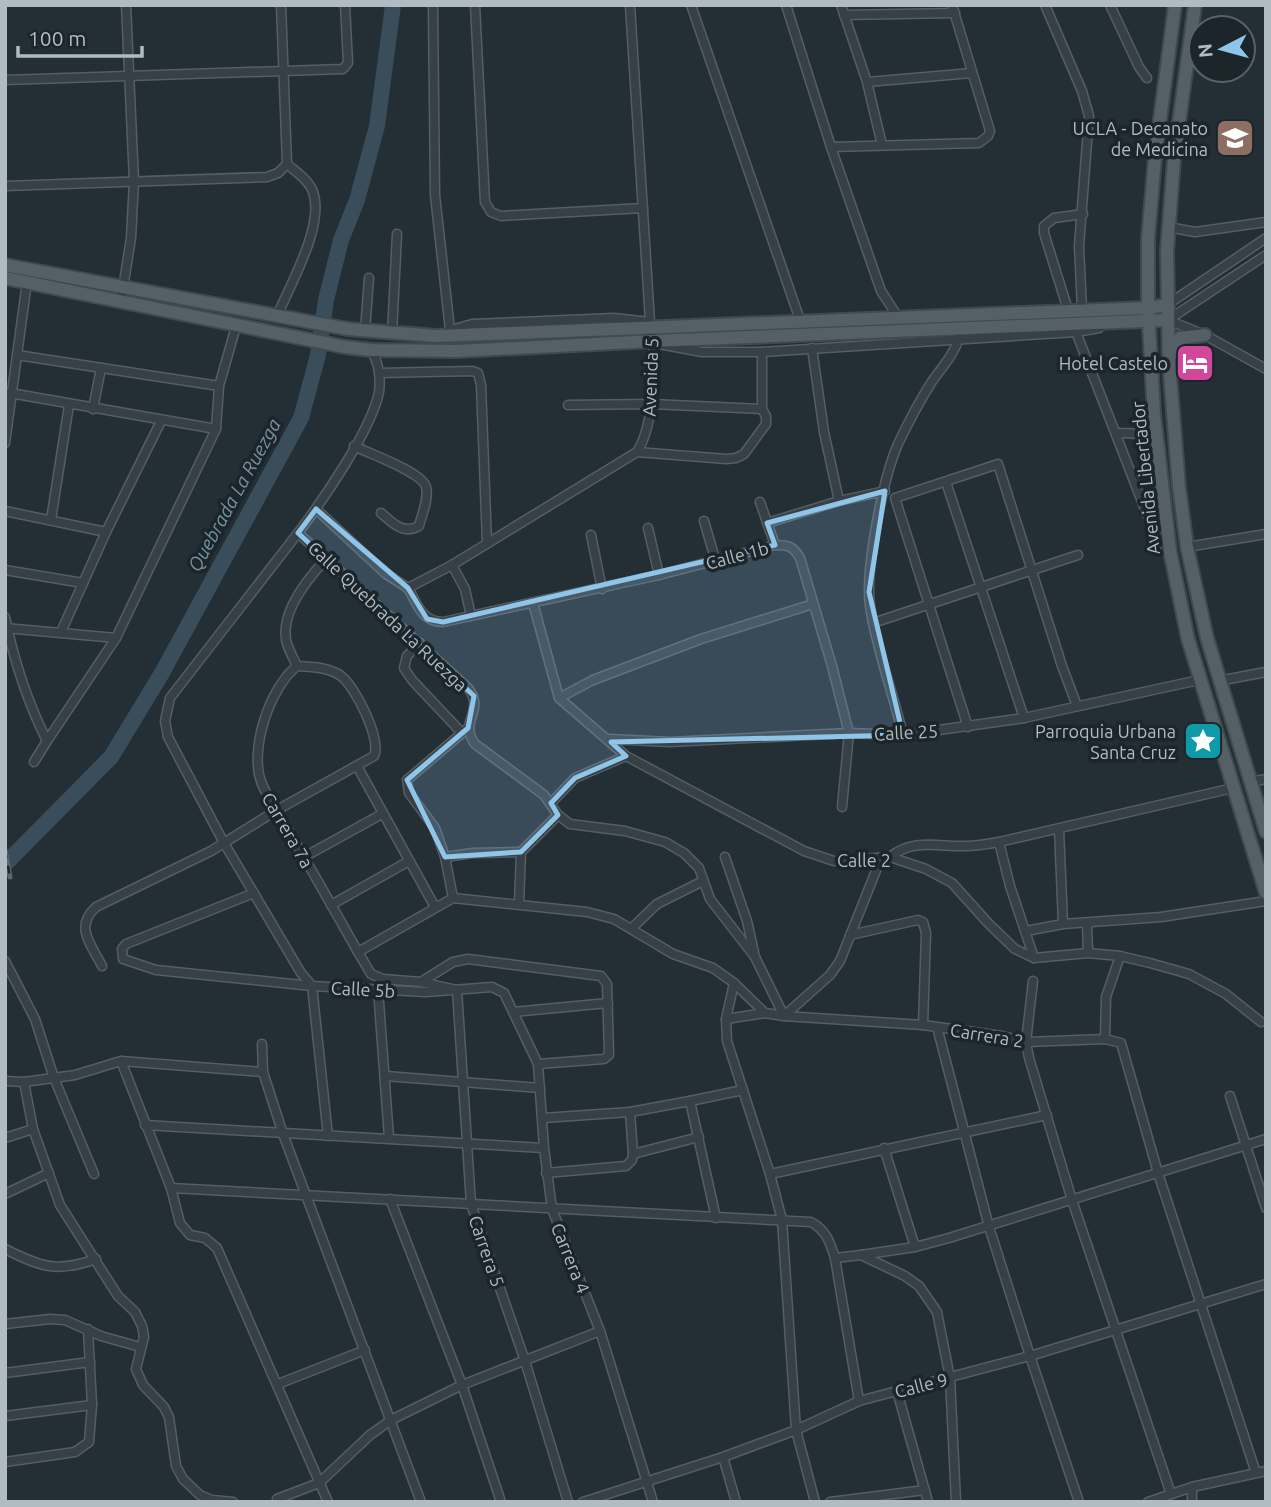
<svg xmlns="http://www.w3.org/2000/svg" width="1271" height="1507" viewBox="0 0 1271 1507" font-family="Ubuntu,sans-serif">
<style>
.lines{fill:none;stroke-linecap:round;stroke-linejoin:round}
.river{stroke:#394d5a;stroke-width:16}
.street-casing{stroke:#545e63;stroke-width:11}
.primary-casing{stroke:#3f494f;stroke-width:16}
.street{stroke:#364046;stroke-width:8}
.primary{stroke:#545f66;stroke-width:12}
.rail-casing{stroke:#5b676e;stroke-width:5}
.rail{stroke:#1c252a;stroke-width:2.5;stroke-dasharray:8;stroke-linecap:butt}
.marked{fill:#8fc5e9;fill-opacity:0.2;stroke:#8fc5e9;stroke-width:5;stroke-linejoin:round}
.labels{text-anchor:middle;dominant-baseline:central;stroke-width:7;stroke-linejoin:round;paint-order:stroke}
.poi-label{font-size:18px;fill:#b1bbc2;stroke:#1c252a;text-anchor:end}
.street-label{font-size:18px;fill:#b1bbc2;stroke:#1c252a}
.water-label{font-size:19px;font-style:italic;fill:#7592a2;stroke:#1c252a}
</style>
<rect width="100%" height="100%" fill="#232e35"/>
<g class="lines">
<polyline class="river" points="5,864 111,757 162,673 301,418 318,355 326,300 341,240 357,200 377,126 393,5"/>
<g class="street-casing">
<g id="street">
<polyline points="433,5 435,195 450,330"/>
<polyline points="475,5 485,202 491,212 501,216 643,208"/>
<path d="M630 5 650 322C657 355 655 424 637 452L452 565 408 588C417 604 422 622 443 622L659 575 775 545C788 545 793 546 800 558L832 666 849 733 842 807"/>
<polyline points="691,5 800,320"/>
<polyline points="786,5 831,147 881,291 898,317"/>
<polyline points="841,5 867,82 882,145"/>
<polyline points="1045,5 1082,91 1089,116 1079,246 1082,309"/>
<polyline points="1110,5 1139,67 1147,78"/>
<polyline points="844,15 955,13"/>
<polyline points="5,80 343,69 348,63 345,5"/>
<polyline points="867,82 972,73"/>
<polyline points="831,147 979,143 988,136 990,131 952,5"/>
<polyline points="5,186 267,177 278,173 287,164 281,5"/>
<polyline points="1168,227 1195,232 1266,222"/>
<polyline points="121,301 131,238 134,181 126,5"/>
<polyline points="1167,305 1266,238"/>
<polyline points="1068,310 1044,233 1044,226 1054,218 1083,214"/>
<path d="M277 316C290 285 325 225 313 192 309 180 296 172 287 164"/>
<polyline points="1168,320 1266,255"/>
<polyline points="1168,320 1205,335 1266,369"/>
<polyline points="365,331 369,278"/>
<polyline points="448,331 472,324 614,318 650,322"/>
<polyline points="1076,332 1155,535 1169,550"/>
<polyline points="392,334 397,234"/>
<polyline points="659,344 702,352 762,352 1076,332 1099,328"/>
<polyline points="812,348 824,432 839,501"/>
<polyline points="17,355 219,386"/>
<polyline points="379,373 472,371 478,373 481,385 487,543"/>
<polyline points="5,395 10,393 216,429"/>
<polyline points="568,405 651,404 762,409"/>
<polyline points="93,409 101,368"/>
<polyline points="1116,433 1156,434"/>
<polyline points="5,443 27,282"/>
<path d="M354 446C370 454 422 472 426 487 429 499 422 514 419 526 403 535 393 523 381 513"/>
<polyline points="637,452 726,459 736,458 744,454 766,424 766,416 762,409 762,352"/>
<polyline points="946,482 1024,718"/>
<polyline points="760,502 775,545"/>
<polyline points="316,509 386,574 408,588"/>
<polyline points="5,511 106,532"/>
<polyline points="51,520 69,405"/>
<polyline points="704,521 716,562"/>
<polyline points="767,523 839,501 885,491"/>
<polyline points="648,528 659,575"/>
<path d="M298 533C323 500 371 431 379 392 381 377 379 363 371 350"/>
<polyline points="591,535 602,589"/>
<polyline points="1187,547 1266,534"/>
<polyline points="452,565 465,589 471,616"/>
<polyline points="5,570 83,583"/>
<polyline points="533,603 559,698 626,756 804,851 834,861 890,857 926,869 952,883 989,924 1015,949 1034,958 1088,953 1120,956 1150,963 1189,974 1226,994 1261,1022"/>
<path d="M5 617C14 661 27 701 47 741L116 638 216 429 219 386 237 323"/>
<polyline points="873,623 1078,555"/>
<polyline points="5,628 116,638"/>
<polyline points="61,632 106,532 161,421"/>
<polyline points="420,643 407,656 404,668 412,680 461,732"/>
<path d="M297 666C293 657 288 649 286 640 281 611 309 577 327 558"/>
<polyline points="1218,681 1266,672"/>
<polyline points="559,698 593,680 701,639 813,604"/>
<polyline points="968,727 895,498 998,464 1062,666 1077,706"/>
<path d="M903 735C893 693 876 648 870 606 865 570 883 478 898 444 908 423 919 402 931 383 941 368 954 355 959 338"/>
<polyline points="610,739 670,742 849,733 903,735 1024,718 1199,680"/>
<polyline points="34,762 47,741"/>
<polyline points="357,766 435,907"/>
<polyline points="1250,782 1266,779"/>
<polyline points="551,803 575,778 626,756"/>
<polyline points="1059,829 1063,924"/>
<polyline points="999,842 1010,886 1034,958"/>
<polyline points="521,852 558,815"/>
<polyline points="304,857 382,814"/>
<polyline points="445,857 435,828 409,793 407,780 468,728"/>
<polyline points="725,857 747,921 755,957 784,1016 830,975 840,961 881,858"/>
<path d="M890 857C913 838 939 847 966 846 977 846 988 844 999 842L1233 788"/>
<polyline points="254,893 126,944 122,949 123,959 156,970 312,986 426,992 492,987 504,993 538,1064 544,1148 552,1209 600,1331 653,1502"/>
<polyline points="453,898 445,857 473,853 521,852 519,903"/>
<polyline points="331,905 409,861"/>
<polyline points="1087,923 1088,953"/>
<polyline points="632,928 657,904 703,881"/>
<polyline points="1026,931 1063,924 1161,917 1266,901"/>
<polyline points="850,935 918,920 923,922 926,933 923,1025"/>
<polyline points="358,952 453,898 587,912 614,919 673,954 713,968 734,983 765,1013 784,1016 923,1025 1002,1036 1026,1042 1105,1039 1121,1043 1158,1173 1256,1473"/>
<polyline points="5,961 35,1019 54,1078 94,1174"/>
<path d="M102 966C91 944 74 927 96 907L211 851 277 810 374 756C382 740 355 686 341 676 329 667 311 667 297 666 270 687 248 751 262 784 269 801 282 818 291 835 314 874 336 913 358 952L371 974 383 979 421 982 457 990 471 1204 525 1361 568 1502"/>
<polyline points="1033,981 1026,1042 1029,1058 1072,1200 1171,1494"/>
<polyline points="421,982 453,962 468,959 601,976 607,984 609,1055 604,1059 538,1064"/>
<polyline points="734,983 726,1019 727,1041 770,1174 782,1220 796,1430 815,1502"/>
<polyline points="378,989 389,1138"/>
<polyline points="513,1012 608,1003"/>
<polyline points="726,1019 765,1013"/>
<polyline points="937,1027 989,1227 1030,1356 1079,1502"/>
<polyline points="1105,1039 1106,997 1120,956"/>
<polyline points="262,1044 263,1072 283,1134 421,1502"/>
<polyline points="121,1061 171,1188 180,1223 190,1235 205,1238 217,1248 328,1502"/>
<polyline points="386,1076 540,1088"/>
<polyline points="5,1081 24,1082"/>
<polyline points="1230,1096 1266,1208"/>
<polyline points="690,1101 743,1090"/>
<polyline points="543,1118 630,1112 690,1101 716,1218"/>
<polyline points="145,1125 544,1148"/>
<path d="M328 1136 312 986 301 973 224 843 168 737 165 721 170 698 298 533 468 688C486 711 458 721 475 744L544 795 558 815 570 824 625 831 665 842 684 853 699 868 710 899 755 957"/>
<polyline points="5,1138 33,1129"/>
<polyline points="884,1148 915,1247"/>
<polyline points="633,1154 699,1137"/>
<polyline points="546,1173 626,1166 632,1160 633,1154 630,1112"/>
<polyline points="770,1174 1047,1115"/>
<path d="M171 1188 811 1222C826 1230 830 1242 835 1258L859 1401"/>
<polyline points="5,1194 49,1173"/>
<polyline points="390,1199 462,1385 501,1502"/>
<path d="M5 1249C41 1267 57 1273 96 1259"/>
<polyline points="861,1255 915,1247 949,1238 1266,1139"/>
<polyline points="835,1258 861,1255 905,1276 919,1286 937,1312 950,1378 956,1502"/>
<polyline points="5,1324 50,1319 65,1320 101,1336 140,1347"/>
<polyline points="5,1373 90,1362"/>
<polyline points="278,1384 365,1350"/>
<polyline points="897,1391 928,1502"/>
<polyline points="5,1416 92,1405"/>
<polyline points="723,1457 736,1502"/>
<polyline points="5,1462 75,1452 89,1442 92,1405 88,1329"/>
<polyline points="1192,1487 1192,1502"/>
<polyline points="277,1499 319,1483 370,1435 391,1420 462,1385 600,1331"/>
<polyline points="233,1502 212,1500 200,1495 183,1479 176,1466 169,1417 164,1407 143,1385 136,1369 144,1337 142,1326 135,1312 118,1296 60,1205 33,1129 24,1082 75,1075 121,1061 263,1072"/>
<polyline points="583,1502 723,1457 796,1430 859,1401 1030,1356 1266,1284"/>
<polyline points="830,1502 925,1490"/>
<polyline points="1148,1502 1192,1487 1266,1471"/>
</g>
</g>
<g class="primary-casing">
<g id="primary">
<polyline points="1175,5 1155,158 1148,238 1148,308 1154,414 1170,551 1188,639 1266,893"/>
<polyline points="1195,5 1174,159 1167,251 1169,362 1179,487 1187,547 1207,638 1266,832"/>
<polyline points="5,265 348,329 437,336 1148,308 1167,305"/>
<polyline points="5,278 345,347 371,350 457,351 653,341 1168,320"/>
<polyline points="1171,355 1173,347 1180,338 1205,335"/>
</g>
</g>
<use href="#street" class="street"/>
<use href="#primary" class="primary"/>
<g class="rail-casing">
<polyline id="rail" points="5,850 10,877"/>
</g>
<use href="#rail" class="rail"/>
</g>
<path class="marked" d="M885 491 869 592 903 735 611 742 626 756 575 778 551 803 558 815 521 852 445 857 407 780 468 728 474 696 298 533 316 509 408 588 427 619 443 622 775 545 767 523Z"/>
<defs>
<g id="school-square" transform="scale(2.0125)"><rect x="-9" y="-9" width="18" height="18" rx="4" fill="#8d6e63" stroke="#1c252a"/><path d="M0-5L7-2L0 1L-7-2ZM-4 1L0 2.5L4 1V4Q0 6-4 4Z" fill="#fff"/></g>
<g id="hotel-square" transform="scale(2.0125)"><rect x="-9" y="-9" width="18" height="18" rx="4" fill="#d1479c" stroke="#1c252a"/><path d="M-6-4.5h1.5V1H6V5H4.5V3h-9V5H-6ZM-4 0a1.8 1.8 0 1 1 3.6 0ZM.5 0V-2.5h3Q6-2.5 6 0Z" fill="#fff"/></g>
<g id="sight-square" transform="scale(2.0125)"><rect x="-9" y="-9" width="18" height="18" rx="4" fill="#0f9aa8" stroke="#1c252a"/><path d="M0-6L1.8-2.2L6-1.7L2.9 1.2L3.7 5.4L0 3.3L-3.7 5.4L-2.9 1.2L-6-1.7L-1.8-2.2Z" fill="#fff"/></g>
</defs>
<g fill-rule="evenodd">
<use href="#school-square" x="1235" y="138"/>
<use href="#hotel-square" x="1195" y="363"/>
<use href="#sight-square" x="1203" y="741"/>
</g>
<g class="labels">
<g class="poi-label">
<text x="1208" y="128">UCLA - Decanato<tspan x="1208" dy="21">de Medicina</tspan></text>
<text x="1168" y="363">Hotel Castelo</text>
<text x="1176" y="731">Parroquia Urbana<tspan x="1176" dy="21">Santa Cruz</tspan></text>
</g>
<g class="street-label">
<text transform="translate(650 377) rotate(-88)">Avenida 5</text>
<text transform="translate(1145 478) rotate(-96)">Avenida Libertador</text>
<text transform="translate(737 555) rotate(-15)">Calle 1b</text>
<text transform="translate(388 616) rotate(43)">Calle Quebrada La Ruezga</text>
<text transform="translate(906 732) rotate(-3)">Calle 25</text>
<text transform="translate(288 830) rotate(60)">Carrera 7a</text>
<text x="864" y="860">Calle 2</text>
<text transform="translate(363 989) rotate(3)">Calle 5b</text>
<text transform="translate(987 1035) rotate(9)">Carrera 2</text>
<text transform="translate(487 1251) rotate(71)">Carrera 5</text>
<text transform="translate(571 1258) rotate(68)">Carrera 4</text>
<text transform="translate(921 1385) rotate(-14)">Calle 9</text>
</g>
<g class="water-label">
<text transform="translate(234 495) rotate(-61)">Quebrada La Ruezga</text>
</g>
</g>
<rect width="1271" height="1507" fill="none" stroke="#b1bbc2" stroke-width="14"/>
<g transform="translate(1222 49) rotate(264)"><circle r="33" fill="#1c252a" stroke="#586167" stroke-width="2"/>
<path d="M0-5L12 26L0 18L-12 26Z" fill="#8fc5e9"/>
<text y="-10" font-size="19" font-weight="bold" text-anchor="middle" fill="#b1bbc2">N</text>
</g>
<path d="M18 46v10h124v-10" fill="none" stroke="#b1bbc2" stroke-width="3.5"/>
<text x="28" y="46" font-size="21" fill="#b1bbc2" stroke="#1c252a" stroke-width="5" paint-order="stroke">100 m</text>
</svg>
